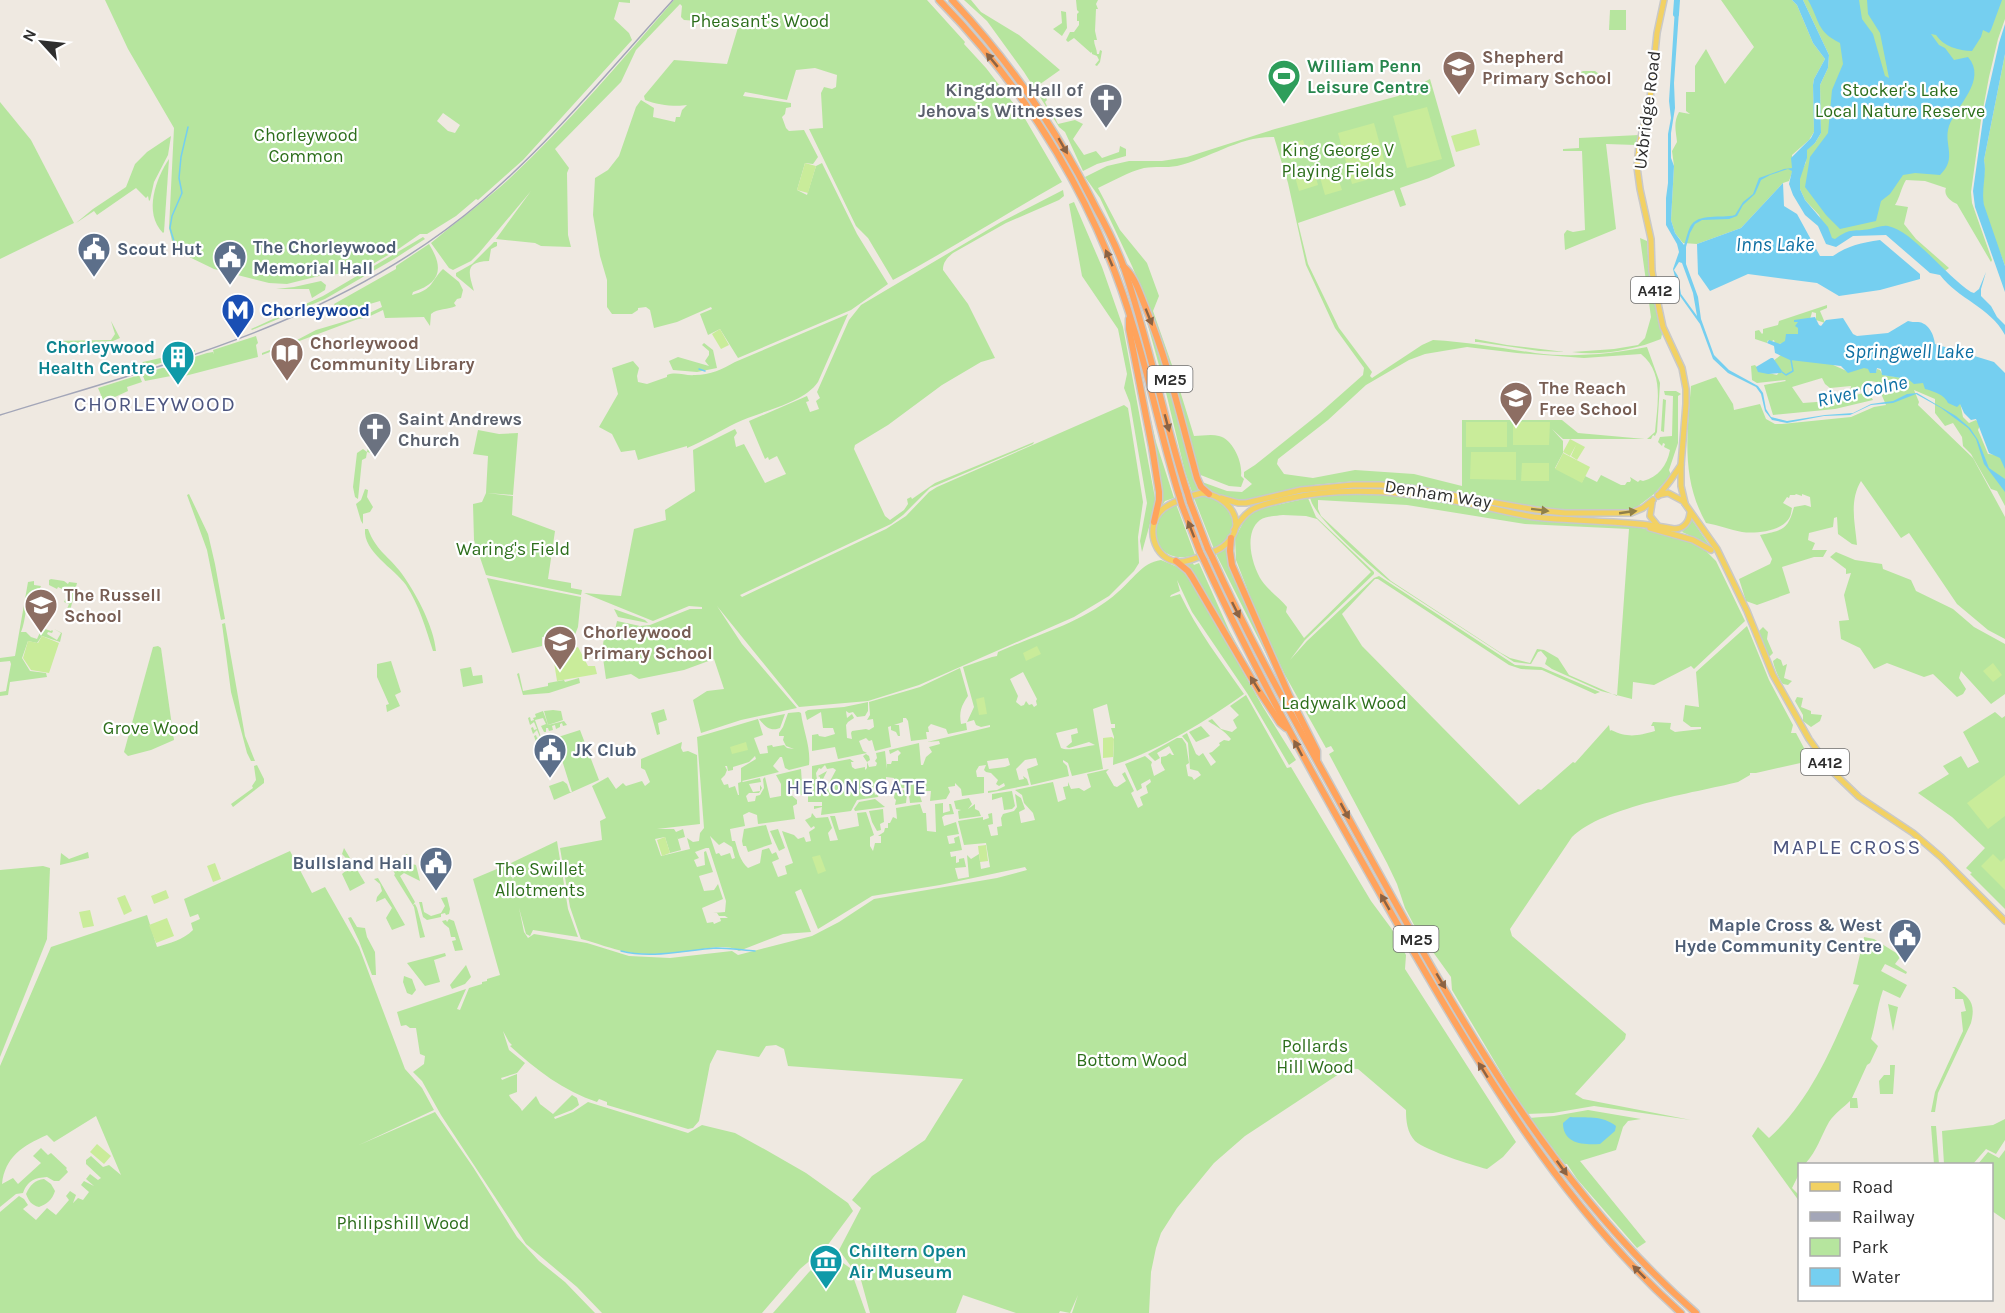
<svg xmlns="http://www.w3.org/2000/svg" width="2005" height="1313" viewBox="0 0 2005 1313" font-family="Karla,sans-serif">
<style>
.green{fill:#b6e59e;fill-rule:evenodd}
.pitch{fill:#c9ec9a}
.water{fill:#75cff0;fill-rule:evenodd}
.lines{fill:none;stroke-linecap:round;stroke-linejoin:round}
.stream{stroke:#75cff0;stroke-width:1.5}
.river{stroke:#75cff0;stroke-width:6}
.major-casing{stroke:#c9c9c9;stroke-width:8}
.highway-casing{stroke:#c9c9c9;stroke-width:9}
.major{stroke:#f2d163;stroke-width:5}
.highway{stroke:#ffa35c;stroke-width:6}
.rail{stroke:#a3a6b8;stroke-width:1.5}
.highway-bridge-casing{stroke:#c9c9c9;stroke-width:9;stroke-linecap:butt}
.highway-bridge{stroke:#ffa35c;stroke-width:6}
.oneway{fill:#8c6343}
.oneway2{fill:#908048}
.labels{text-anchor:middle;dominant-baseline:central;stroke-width:4.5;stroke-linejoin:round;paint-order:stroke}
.shield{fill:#fff;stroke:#6d6d6d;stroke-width:1.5}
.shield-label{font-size:16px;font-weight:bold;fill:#2e2e2e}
.park-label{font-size:18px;fill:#2c6e1b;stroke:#fff}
.education-label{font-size:18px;font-weight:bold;fill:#785e54;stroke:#fff;text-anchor:start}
.leisure-label{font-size:18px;font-weight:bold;fill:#27864d;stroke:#fff;text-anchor:start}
.worship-label{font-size:18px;font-weight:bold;fill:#5b616d;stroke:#fff;text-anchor:end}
.street-label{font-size:18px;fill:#2e2e2e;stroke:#fff}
.service-label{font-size:18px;font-weight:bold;fill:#4e5e75;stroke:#fff;text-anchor:start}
.transit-label{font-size:18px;font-weight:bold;fill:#164399;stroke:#fff;text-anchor:start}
.culture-label{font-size:18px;font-weight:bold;fill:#0d838f;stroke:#fff;text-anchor:end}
.water-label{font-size:20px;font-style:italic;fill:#0d6fa3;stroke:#fff}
.quarter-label{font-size:21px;letter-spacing:1.5px;fill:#4d5680;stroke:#fff}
</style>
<rect width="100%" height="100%" fill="#efe9e1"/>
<g class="green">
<path d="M105 0H630V3L619 2 614 19 629 33 632 40 523 160 478 200 476 199 456 216 427 234H420L397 250 364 269 347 273 319 276 287 284 269 283 214 269 183 254 173 245 169 228 174 128 128 49ZM443 113 460 125 455 133 448 131 437 121Z"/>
<path d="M674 0H927L965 42 964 44 986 68 1024 117 1062 182C1005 214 951 249 893 280L868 238 856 226 809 129 823 128 821 93 824 87 832 89 836 87 837 75 815 68 796 70 787 100 745 92 743 96 791 103V107L786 108 785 114 782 117 786 128 789 131 804 130 818 157 813 164 805 163 797 190 807 195 816 166 822 163 857 234 888 284 851 310 738 358 720 329 708 335 700 314 712 309 711 307 677 322 654 328 650 310 646 307 638 308V310L632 314H612L607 307V280L600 256 593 215 595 178 608 170 619 156 636 107 641 100 654 108 653 117 675 122 676 117H680L682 110 687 105C676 107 657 105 645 100L644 96 674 60 727 64 739 24 684 20 681 17 682 6 680 4 636 50 621 82 555 149 569 168 567 173 568 235 571 247 541 246 535 243 496 239 531 191 479 253 471 261 453 270 449 268 431 243C457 221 484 202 509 179 568 124 621 61 674 0Z"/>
<polygon points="964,0 971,0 981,12 1019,35 1060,70 1036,87 1039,92 1042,91 1043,93 1041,95 1044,99 1046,98 1047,100 1045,102 1048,108 1051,107 1052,109 1050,110 1053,116 1056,115 1057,117 1055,118 1058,124 1075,120 1083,124 1073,139 1084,155 1096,151 1102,158 1119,152 1120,146 1126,149 1126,156 1097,164 1083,171 1065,132 1059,127 1024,72 987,21"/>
<path d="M1076 0H1098L1096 4 1098 9H1096L1095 31 1097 40H1094C1094 45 1097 49 1097 54H1099L1100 50 1102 51 1100 62 1097 66 1095 65 1099 60 1097 56 1092 54V52L1091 53 1074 38 1068 42 1066 40 1070 32H1074L1079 25V21H1077V14L1079 12 1077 10Z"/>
<path d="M1721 0H1792L1797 5 1813 43 1825 59 1814 79 1813 85 1814 132 1809 140 1792 155 1793 170 1789 181 1783 183 1741 228 1697 244 1683 243 1675 233 1671 220 1674 166 1672 151 1677 142C1676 131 1673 123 1679 112L1690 114 1686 111V92H1695V66L1706 49 1725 84 1754 47Z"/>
<path d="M1803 0H2005V19L1998 39 1989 77 1981 120 1971 192 1972 203 1992 260 1991 262 1957 204C1951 202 1943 195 1946 188L1925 181 1906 180C1901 188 1900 197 1895 205L1908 207 1904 224 1916 239 1949 268 1942 273 1895 232 1856 233 1831 242 1819 215 1805 200 1800 189V175L1806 162 1807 149 1815 143 1821 133 1820 85 1828 68 1829 55Z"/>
<polygon points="1610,10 1626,10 1626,30 1609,30"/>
<polygon points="1061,11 1066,12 1067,28 1062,36 1053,29 1062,23"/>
<path d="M2005 54V266C1998 246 1987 224 1983 202 1981 189 1986 173 1984 160Z"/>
<polygon points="1583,71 1595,71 1599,74 1593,79 1580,79 1579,73"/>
<path d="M1430 79 1455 166 1429 178 1400 188 1406 205 1400 207 1394 190 1298 223 1308 264 1339 328 1372 372 1370 376 1372 378 1422 345 1433 340C1468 342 1501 348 1535 353 1573 358 1610 354 1647 347L1660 383 1657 432 1655 436 1653 435 1651 439H1647L1655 432C1657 406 1665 373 1641 354L1584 358 1517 353 1467 347 1425 354 1409 360 1366 385 1328 420 1278 459 1277 464 1284 474 1313 478 1355 470 1414 474 1462 486V420H1562L1578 433 1645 439H1563L1552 429 1563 441V453L1555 468 1582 482 1585 476 1597 482 1601 475 1621 485H1625L1627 482H1630L1631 480 1630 477 1638 482 1640 480 1643 481C1658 477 1667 466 1670 450L1664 447 1665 444 1663 443 1662 446 1658 442 1660 437 1672 436 1673 396 1665 395 1664 391H1676L1681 394 1678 396V443L1669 470 1671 475 1654 494 1637 507 1623 511 1598 512 1561 510 1518 504 1399 483 1357 481 1314 485 1242 501 1229 500 1210 492 1202 485V482L1227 491 1242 492 1252 484 1244 477V472L1255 465 1320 413 1363 375 1364 368 1335 328 1306 265 1288 183 1274 137C1239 136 1209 159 1177 166 1166 168 1155 166 1144 168 1128 172 1113 181 1098 188L1120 230 1147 263 1159 296 1153 311 1173 368 1194 436C1202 436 1211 434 1219 436 1233 439 1243 463 1241 476L1244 479 1241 487 1229 486 1198 474 1170 369 1151 311 1132 266 1100 198 1085 177 1107 166 1129 161H1162L1187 157 1275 129 1398 96Z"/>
<polygon points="0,102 31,140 74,223 0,259"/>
<polygon points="1639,135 1636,145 1606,144 1616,229 1565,250 1564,234 1567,230 1573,232 1585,230 1582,151 1563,151 1563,149 1579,148 1579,138"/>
<polygon points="171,136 168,155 154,182 150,200 149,201 148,196 146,198 136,188 97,215 94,211 76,223 93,209 126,187 135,164 147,152"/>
<path d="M169 159 164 232 163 233C143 213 156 178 169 159Z"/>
<path d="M1063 190 1064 196 1059 200 1006 223 953 253C947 258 943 262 943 270L968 304 995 358 981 362 942 385 888 425 855 445 854 449 885 516 890 520 904 510 908 504 907 499 911 497 912 499 935 483 1034 442 1033 444 930 488 903 515 891 524 740 595 742 597 886 529 906 516 929 492 937 487 1124 405 1128 408 1143 502 1138 537 1139 563 1134 571 1109 596 1074 617 919 685 868 701 799 707 717 606 742 644 797 708 741 720 701 733 693 700 707 691 724 689 714 659 684 670 639 679 631 674 606 679 602 651 604 638 613 639 617 621 640 626 650 625 690 609H702V607L689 606 653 621 584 593 621 596 634 529 666 520 665 510 695 491 693 450 735 429 737 433 734 437 736 447 744 444 765 483 786 474 777 456 769 460 768 457 765 459 749 421 807 396 809 401 806 402 810 412 819 409 816 401 820 398 817 392 849 320 861 305 1001 222Z"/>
<polygon points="1074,202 1102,267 1123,327 1155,498 1155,506 1142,552 1140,541 1147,503 1130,403 1124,388 1127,374 1118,329 1082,276 1069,204"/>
<polygon points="423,237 425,239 394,259 325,299 252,330 251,329 323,296"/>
<path d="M1640 238 1647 241 1649 272 1662 334 1661 339C1634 350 1601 356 1572 352L1614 349 1638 345 1645 338 1651 317Z"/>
<path d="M494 242H497V246L491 249 489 261C465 262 468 271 474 291L456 276V273L472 264Z"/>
<path d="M429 244C444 268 441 283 413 292L412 295C434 289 430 282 443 269L459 282 463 290 461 298 457 299 454 303 456 306C448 310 438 308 431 314L430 326 424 317 385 318 383 310 366 318 358 319 262 355V353L297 340 316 330 363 316 382 307 380 301 339 313 334 304 396 269V266Z"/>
<polygon points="321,281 326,285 325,290 312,298 309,289 276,289 294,287"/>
<path d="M1827 305V308L1820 311 1825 323 1816 320V313L1812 312C1809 328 1792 345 1775 344L1774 340 1770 342 1768 340 1767 343 1755 339V331L1759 330 1762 334 1763 333V329L1778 325 1779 321Z"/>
<path d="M1144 311C1166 366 1179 424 1195 481L1203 491 1192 492 1185 472 1163 380Z"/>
<path d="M848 314 818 382C803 404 760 411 736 423 720 431 704 441 687 448V446L638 460 635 450 621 452 612 434 599 427 618 394 612 368 633 361 639 368 637 376 638 382 647 384 667 377V375C676 371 685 376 695 375 710 375 723 369 735 362Z"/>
<polygon points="111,321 120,338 113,341 90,342 113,342 113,344 50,343 51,341 111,340 115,334"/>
<polygon points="256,336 258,343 256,345 258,357 254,358 181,377 176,375 145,381 142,374 162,368 166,368 166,366 207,353 213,352 214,354 213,350"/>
<polygon points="1475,339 1507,345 1565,352 1539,351 1478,342 1475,342"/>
<polygon points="704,343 713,350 717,368 697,372 673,370 669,361 678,357 709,366 705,361 709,355 709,351 702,345"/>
<polygon points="195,350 195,352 142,369 141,364 143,362"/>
<path d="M1781 355 1831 364 1849 372 1864 367 1876 372 1877 369 1880 370 1883 375 1923 381 1934 390 1960 402 1963 417 1969 423 1976 420 1980 425 1978 430 1988 454 1999 455 2005 465V506L1997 491 1991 489 1971 454 1963 446 1962 437 1953 423 1945 426 1935 413V399L1914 390 1919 402 1918 405 1973 458 2005 517V639L1988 630 1957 604 1909 533 1901 538 1861 481C1849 501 1855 523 1857 545L1852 544 1838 534 1837 517 1834 518 1833 527 1809 533 1808 540 1815 543 1812 550H1827L1823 557H1814L1782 567 1790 593 1757 605 1746 601 1739 579 1770 564 1772 559 1760 535C1783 530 1788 530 1794 507L1805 505 1811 507 1810 497 1802 494V496L1796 494 1795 495H1790L1789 498 1787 497 1783 503 1792 508C1791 513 1791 517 1787 521 1779 531 1755 534 1742 532 1730 530 1719 525 1706 523 1681 479 1687 434 1691 386L1716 377 1733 404 1734 410 1760 404 1766 419 1775 424H1782L1851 417 1874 407 1886 405 1876 382 1871 381 1868 388 1850 392 1851 386 1830 388 1825 384 1822 378 1792 387 1803 403 1830 401 1868 392 1873 400 1835 409 1773 415 1764 385 1786 381 1785 380 1757 383 1752 380 1751 366 1755 365 1760 371 1777 375 1780 371 1773 361Z"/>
<polygon points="139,375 142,382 127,387 128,391 104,402 98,388"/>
<polygon points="1142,381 1156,442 1174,498 1165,501 1160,509"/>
<polygon points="1663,399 1666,400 1664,432 1661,431"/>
<polygon points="478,430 499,434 518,433 513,495 487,493 513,496 512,515 555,531 548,579 571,583 571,588 582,590 581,595 486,575 474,540 473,504 482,502 486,493 488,456 473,454"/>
<polygon points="370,437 381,439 380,446 375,446 371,453 367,452 366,458 362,460 358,499 355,497 353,487 357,453 363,449 367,452"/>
<polygon points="365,489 368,490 367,497 373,507 370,512 363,514 363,524 361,521 356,504 361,500"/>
<polygon points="189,494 208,534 215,564 225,619 221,620 207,550 187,495"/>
<path d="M1343 494H1387L1422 498 1512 515 1630 525 1684 539 1705 550 1716 561 1745 621 1694 669 1691 666 1654 685 1633 682 1632 699 1601 691 1552 669 1545 664 1547 658 1541 651 1538 652 1531 664 1514 662 1388 580C1370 566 1312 516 1310 497ZM1318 500 1407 505 1525 524 1629 529 1617 696 1569 675 1558 658 1544 650 1537 649 1530 663 1510 658 1501 653 1391 581 1321 516 1318 509Z"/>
<path d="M1204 495C1236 500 1244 533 1214 549L1194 498Z"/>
<path d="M1308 498 1316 517 1374 572V574L1305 640 1290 660 1307 641 1374 578 1379 576 1515 665 1541 667 1600 692 1595 694 1542 670 1521 669 1509 665 1378 579H1375L1342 614 1362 646 1519 805 1538 789 1541 790 1573 762 1575 763 1609 725 1610 731 1611 730C1628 738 1637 736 1655 731L1654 726H1651L1653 722 1671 723 1670 729 1675 732 1701 729V727H1691L1683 721 1685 705 1699 707 1696 672 1747 626 1769 680 1793 725 1791 733H1796L1813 765 1807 769 1805 762 1756 773H1750V775L1738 782C1694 793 1604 806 1572 837L1510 929 1512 936 1626 1034 1625 1039 1575 1094 1583 1099 1691 1120 1594 1106 1553 1113 1526 1114 1452 990 1451 977 1433 952 1422 931 1414 925 1405 908 1397 884 1387 863 1329 754 1334 751 1331 746 1326 748 1285 675 1258 617 1236 560 1235 538 1245 519 1254 510ZM1283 515 1306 516 1317 519 1371 572 1304 638 1286 612 1287 607C1280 598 1268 590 1262 581 1252 566 1243 533 1260 520 1266 516 1276 516 1283 515Z"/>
<path d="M1176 504 1195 555C1155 568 1138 521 1176 504Z"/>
<polygon points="1692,520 1714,552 1700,540 1682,532"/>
<path d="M365 529H368C376 550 386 554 399 570 414 589 434 626 436 651H433C426 629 419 605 406 585 394 568 363 552 365 529Z"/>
<polygon points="1229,545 1228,554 1293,707 1216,554"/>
<polygon points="1836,552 1855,560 1882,564 1883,569 1911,580 1916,591 1953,609 1974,627 2005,644 2005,694 1991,704 1961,671 1959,678 1966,689 1963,694 1957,697 1933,674 1924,677 1887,663 1874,669 1860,648 1841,639 1839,621 1849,620 1844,595 1851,573 1846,574 1846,569 1830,557"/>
<path d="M1161 560 1180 568 1189 576 1263 707 1296 760 1289 765 1247 693 1192 612 1177 580 1180 591 1171 595 1170 597 1180 594C1197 630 1221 661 1244 694 1206 721 1158 751 1113 765L1114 737 1111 728H1115V724H1111L1107 704 1093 709 1103 769 1072 776 1068 763 1063 760V762L1067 766 1069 776 1031 785 1027 769 1038 765 1036 758 1025 760 1016 769 1019 780 1024 779 1023 776 1027 779 1029 785 988 793V791L997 790 1005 786 1004 783 999 786 996 784 998 780 991 773 986 772 984 770 986 765 979 766 976 771 977 777H984V793L962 796 961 789 955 783V786L948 787 950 792 946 799 930 801 931 791H925V794L919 793 922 802 910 803 908 788H892L891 784 894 782V778L886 777V787L874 791 875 795 879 793 878 797 857 800 851 811 821 815 822 807 814 809V806H822V802H808V795L812 792V766L850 759 854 762H851L852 767 855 769 865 767V770L867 768V762L863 756 866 754 869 756 870 760 867 762 869 767 876 766 877 763 875 761 877 758 876 753 885 751 887 769V764H891L892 761H898V756L901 753 898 750 890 754 889 750 919 743 921 765H923L926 757 932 752 929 747 940 744 939 741 927 742 990 727V725L981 727 976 725 974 720 967 722 974 707 963 667 992 657 997 656 998 652C1038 634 1085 622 1118 592 1133 580 1141 563 1161 560ZM1023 672 1037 699 1036 701 1037 705 1034 707 1032 704 1029 705 1026 701 1024 705 1021 706 1016 702 1018 696 1010 679ZM1077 728 1078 733 1071 735 1072 742 1066 747 1069 748 1089 742 1095 745C1085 746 1068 752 1061 748L1056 733ZM1008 758 1010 765 1005 767 989 769 987 761ZM825 765 827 769 833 768 836 770 829 783 826 781 823 787 820 785 827 771 818 776 820 777V780H817L816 773 819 768 821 769Z"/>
<polygon points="1192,562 1194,565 1199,563 1229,630 1263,693 1184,563"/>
<polygon points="487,578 581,597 578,627 574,637 562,642 561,640 547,643 546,637 542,637 542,646 512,653"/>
<polygon points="51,579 64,581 68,584 69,582 77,583 70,611 68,612 67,609 69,604 64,602 66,598 69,599 67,597 72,589 66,587 64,590 58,587 57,589 49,585 49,580"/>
<path d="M34 581V585L41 586 32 607 35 598 31 596C24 610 26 620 21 632H26L31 637 37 639 42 628 51 631 52 630 53 631 52 633 48 632 47 634 57 640 61 633 54 629 62 633 60 642 42 636 37 643 28 641 22 658 30 671 46 673 47 677 10 682 8 695 0 696V692L6 691 11 664 10 661 0 662V658L15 656 28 582Z"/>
<polygon points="614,609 645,620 648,623 618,617"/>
<polygon points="225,623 245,736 255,761 251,761 247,753 231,692 222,624"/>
<polygon points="1763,627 1768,632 1767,639 1773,653 1770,656 1767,655 1759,631"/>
<polygon points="158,646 161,648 174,740 151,750 128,756 124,752 153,647"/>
<path d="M1777 658 1781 660 1783 666 1787 664 1784 678 1792 681 1788 685 1783 684C1779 679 1774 667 1773 661Z"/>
<polygon points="391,661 401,692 395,695 400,706 387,712 386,705 389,704 377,677 377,664"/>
<polygon points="471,667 473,676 482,675 483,683 463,687 460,669"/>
<path d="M960 668 968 696C961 706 959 712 961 724L966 723 967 730 948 734 946 729 931 724 928 727 929 732H926L927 739 911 741 908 721 906 718H903V722L894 725H899L900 736H898L896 732 891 730V726L888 727 891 747 875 751 872 740 869 741 866 738 859 741 863 751 867 753 838 759 835 747 812 751V735L818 734 819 736 825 737 835 734 833 728H823L821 712 807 720 805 712 808 710 844 707 868 702V711L865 716 857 717 853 712 849 713 846 711 847 718 852 714 854 718 848 722 846 725 847 738 852 739 851 733 852 731 866 729 869 730 874 727 873 719 867 720 870 715 869 702 920 687Z"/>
<polygon points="519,673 523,691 548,686 548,683 564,680 565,682 579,678 580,683 549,693 523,695 517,674"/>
<path d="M1246 695 1287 768 1291 767 1371 901 1391 928 1406 955 1405 969 1516 1142 1503 1157 1487 1169C1471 1165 1427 1151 1415 1141 1407 1132 1406 1121 1406 1110L1358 1069 1343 1068 1342 1072 1245 1136 1214 1163 1177 1208 1161 1233 1156 1248 1151 1272 1149 1313H1072L1078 1295 1070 1313 1060 1311 1059 1313H1016L963 1295 956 1313H870L861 1280 839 1250 861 1208 852 1200 872 1176 925 1140 963 1079 788 1066 784 1049 776 1045 766 1046 759 1057 717 1050 710 1064 699 1121 693 1128 688 1129 607 1105V1102L599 1099 597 1102C564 1091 536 1070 510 1046L512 1045 509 1042 503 1031 509 1050 525 1063 517 1073 501 1078 502 1080 517 1074V1092L509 1095C511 1101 519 1104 522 1111L536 1096 540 1104 553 1114 572 1095 577 1098 579 1105 572 1110 554 1117 555 1119 573 1112 588 1102 688 1133 702 1125 735 1133 766 1150 806 1173 848 1203 853 1211 827 1246 800 1269 762 1313H602L577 1287 526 1244 441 1115 422 1081 413 1072 424 1064 425 1056 420 1054 416 1028H410L406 1025 401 1026 397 1012 466 989 457 1009 460 1010 469 988 482 984V982L487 981V979L500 975 473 879 504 866 507 872 510 868 513 880 514 876 511 863 557 841 568 909 578 937 533 930 530 936 526 934 519 908 524 932 528 938 534 934 587 943 629 956 670 958 732 951 738 955 812 936 839 922 874 899 997 878 1027 870 1025 867 940 885 872 896 818 929 801 889 795 892 811 932 783 934 739 951C727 944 711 948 697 950 675 953 650 956 627 952 611 949 597 943 581 939L570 907 560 848 602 840 600 821 606 818 592 786 608 777 616 789 623 783 626 786 642 781 645 786 650 782 645 770 641 768V759L682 742 681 748 683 752 688 751 697 755 700 824 657 829H674L676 832 683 829 685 837 678 839 677 836 681 850 670 853 665 837 655 839 661 856 690 849 687 838 693 842 699 841 700 833 704 828 697 737 758 719 763 735 754 738 760 754 768 753 767 746 772 745 773 747 784 745 787 748 794 749 786 746 783 740 784 736H779V733L783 727 788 713 799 712 801 713C803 730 811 747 809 765L789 770 785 768 782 757H780L773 766 779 772 742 781 743 782 760 778 761 782 749 784 753 792 760 791V785L762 788 759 793H749L746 796 748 802 755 801 756 796 760 795 764 788 763 779 765 777 770 798 781 796V784L776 775 801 769 802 784 804 785 805 793 801 795 798 791H789V793L797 800V804L793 806 795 819 758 824 757 815 749 812 743 815 745 826 730 829 732 841H735C738 851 740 861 748 868L760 863 762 850 769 848 772 854 776 852 779 859 772 862 778 877 787 874 785 866 793 863 782 831 794 835 798 839 804 837 806 842 811 841 809 832 815 828 814 826 811 828 805 820 811 817 812 813 816 818 828 817 832 828 828 833 830 841 838 840 830 816H835L839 830 859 826 857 813 866 812C868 817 873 832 874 835L870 837V846L873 851 875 843H881V836H878L884 832 885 828H888V823H890L893 817 897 819 896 808 920 804 923 813H926L927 831 936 832 935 804 943 803V813L950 811 949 804H951L954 814 945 815 942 817 944 826 956 822 959 834 947 836 949 844 955 843 954 838 959 836 962 850 950 852 951 857 956 856V863L959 862V859L964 858 966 867 955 868 958 879 969 877 967 855 971 859 979 854 981 869 990 867 986 843 964 845 958 821 983 817V820L989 818 988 814 992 813 993 824 988 825 991 836 998 835 997 827 1002 826 1001 818 1003 814 1014 811 1017 807 1015 794 1021 798 1025 809 1019 812 1021 823 1035 820 1033 813 1024 803 1022 795 1015 790 1053 782 1058 802 1066 799 1063 787 1068 786V782L1071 789 1079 788 1084 791 1091 787 1087 774 1109 769 1106 772 1114 786 1117 787 1126 781 1122 774 1125 772 1134 791 1131 793 1138 808 1143 805 1140 797 1148 793 1146 786 1151 782 1150 779 1141 784 1142 788 1137 791 1125 764 1145 756 1152 762 1151 765 1154 776 1165 770 1161 763V757L1166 756 1170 753 1172 755H1174L1169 746 1157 753 1160 758 1155 761 1148 754 1177 738H1182L1186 744 1189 763 1186 765 1188 776 1192 777 1194 780 1201 775 1198 771 1190 769 1188 743 1182 736 1187 733 1196 754 1199 756 1203 753 1211 766 1216 762 1209 753 1212 752 1220 745 1219 743 1224 740 1229 741 1231 739C1224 730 1217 727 1208 721L1212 719 1221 729 1232 732 1237 728 1233 720 1239 715 1230 706ZM755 756 756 759 741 768V782L738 783 739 795H738L735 786 729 788 728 784 724 785 721 779 725 775 727 770 725 766H727L728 771 733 770V767L749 762ZM710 836 719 845 724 842 732 847 735 858 732 859 730 853 721 856 719 853 716 854ZM706 848H709L726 901 725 912 713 913H717L719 916H725L728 918H720L721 921 714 924 713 922 707 923 702 908 723 899 718 884 714 890 704 891 699 876 713 872 706 851 704 852 705 865 697 867 694 860 699 858 695 852Z"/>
<polygon points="1797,697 1803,698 1801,707 1811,711 1811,714 1822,715 1820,721 1811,727 1803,721 1803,715 1795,701"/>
<polygon points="664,709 667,720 658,723 660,734 657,735 651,713"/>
<polygon points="553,710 561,711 563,720 548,725 544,711"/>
<polygon points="543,711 548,725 564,721 567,725 563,726 562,723 560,724 560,727 556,729 555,725 552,726 553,730 549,731 548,728 546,728 546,732 544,732 541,726 546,724 543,718 535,720 542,740 536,742 534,736 536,735 537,738 540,737 537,730 533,734 531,728 533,727 534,730 537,729 534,722 530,725 528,718 530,717 531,721 534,720 533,718 536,717 535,714"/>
<polygon points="1995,712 2002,718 2005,716 2005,909 1970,874 1972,873 1966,868 1985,848 1952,817 1918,793 1949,774 1943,766 1961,756 1968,768 1979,762 1963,732"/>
<path d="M785 714 780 728C770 732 765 726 759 719Z"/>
<polygon points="1201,726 1210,736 1196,742 1189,732"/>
<polygon points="580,730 599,780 554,800 549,786 563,781 567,784 570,792 572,792 555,738"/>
<polygon points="257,765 264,779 264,783 233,807 231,804 253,788 252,786 256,780 254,766"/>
<polygon points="904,790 907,794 906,803 895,805 896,800 894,798 895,791"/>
<polygon points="1012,791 1015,806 1012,809 1004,810 1002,797 992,800 992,794"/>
<polygon points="969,798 972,804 968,809 975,804 975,809 979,811 981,816 959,819 958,811 961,810 956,809 954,801"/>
<polygon points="875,799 885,807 855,811 854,809 859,802"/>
<polygon points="883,809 884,822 880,824 881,830 877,831 872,822 869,811"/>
<polygon points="766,825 772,844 748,852 746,846 743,846 742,841 744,829"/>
<polygon points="778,829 785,848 779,851 770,831"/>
<polygon points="344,848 365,883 350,891 342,874 349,868 348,860 342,854"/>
<path d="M290 851 312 893 325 887 359 947 405 1069 422 1088 434 1110 359 1145 435 1112 473 1167 517 1237 539 1261 565 1282 595 1313H0V1212L19 1196 24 1199 28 1205 23 1209 36 1220 47 1208 56 1215 69 1200 66 1196 70 1191 76 1195 73 1203 78 1198 83 1200 89 1192 81 1185 84 1181 94 1186 86 1179 90 1174 98 1180 101 1178 86 1164V1160L91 1156 103 1167 109 1165 121 1175 96 1116 54 1142 47 1135C22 1146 5 1157 2 1184L13 1178 18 1184 41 1163 33 1156 41 1148 48 1155 51 1153 67 1168 66 1169 68 1172 59 1181H54L47 1177C35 1178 28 1180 23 1193L16 1194 0 1207V1066L51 947 147 915 157 947C170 943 183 940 193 930L191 923 200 919 198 914 190 917 184 899Z"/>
<polygon points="88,852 89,858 60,865 61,853 69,859"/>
<polygon points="407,854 412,864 416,865 420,881 404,873 400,876 415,902 413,905 415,904 417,908 425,937 420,938 414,907 394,875 395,874 393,870 399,866 402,869 402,860 405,855"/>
<polygon points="43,866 50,868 47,939 0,1057 0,870"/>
<polygon points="378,878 405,925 392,930 386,918 392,908 385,898 376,902 377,897 382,891 380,884 374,879"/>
<polygon points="447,897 450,909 449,914 446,915 445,913 441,914 441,917 427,920 423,917 419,902 422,902 424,912 431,916 441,913 445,906 441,898"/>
<polygon points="351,917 357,927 365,928 367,937 375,952 376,975 372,975 359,941 348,918"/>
<polygon points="449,919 454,921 463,950 455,951 452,941 456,940 455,937 451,937 449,928 444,924 442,921 446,920 447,922"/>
<path d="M1864 937 1874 939 1901 956 1895 964 1907 972 1906 974 1885 964 1881 971 1907 985 1900 998 1883 990C1877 1006 1876 1023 1871 1039L1878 1046 1870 1063 1867 1065 1852 1098H1857L1858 1108H1850V1101C1843 1108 1835 1113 1829 1122 1821 1136 1817 1151 1805 1164H1800L1799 1174 1792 1188 1799 1195V1201L1752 1136 1758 1127 1769 1138C1814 1097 1835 1040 1859 985L1853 984Z"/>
<polygon points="445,953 446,956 434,960 440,982 425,986 407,963"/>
<polygon points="466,965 471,977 465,984 452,989 450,985"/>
<polygon points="404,976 412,979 416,990 412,995 407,993 403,982"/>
<path d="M1952 987H1955C1970 998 1976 1003 1971 1023L1938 1093 1935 1112H1931L1935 1092 1963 1031 1961 1012 1966 1011 1963 999H1955V989Z"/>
<polygon points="1888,1004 1898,1007 1893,1031"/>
<polygon points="1890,1065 1895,1065 1893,1094 1880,1094 1879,1081 1884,1075 1890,1075"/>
<polygon points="1588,1110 1641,1119 1628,1121 1623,1127 1616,1150 1580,1161 1646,1242 1637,1248 1577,1179 1567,1164 1565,1164 1529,1118 1554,1116"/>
<polygon points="2005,1119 2005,1140 1996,1154 1986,1149 1973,1164 1944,1164 1942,1131 1993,1125"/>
<polygon points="1931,1126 1936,1126 1939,1164 1934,1164"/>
<polygon points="2005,1150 2005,1220 1992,1211 1992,1164 1978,1164 1988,1152 1999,1158"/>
<path d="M44 1179 51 1184 55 1191C52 1200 47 1204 39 1207 31 1205 29 1201 26 1194 30 1185 35 1180 44 1179Z"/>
<polygon points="829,1253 850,1268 866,1313 773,1313 809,1272"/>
</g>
<g class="pitch">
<polygon points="1427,107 1442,159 1407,168 1393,116"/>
<polygon points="1374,123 1388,174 1352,184 1338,133"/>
<polygon points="1476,129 1480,145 1456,152 1451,136"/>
<polygon points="1303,140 1308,156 1291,160 1287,144"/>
<polygon points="805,163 816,166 808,193 797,190"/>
<polygon points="1313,167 1318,185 1299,191 1294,173"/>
<polygon points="1335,169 1342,190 1325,195 1319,174"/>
<polygon points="720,329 729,345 721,349 712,334"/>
<rect x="1466" y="422" width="41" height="25"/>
<polygon points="1513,422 1550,422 1549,445 1513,445"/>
<polygon points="1570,439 1585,447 1577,460 1571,456 1576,445 1570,456 1563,452"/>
<polygon points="1471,452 1516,452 1516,480 1470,479"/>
<polygon points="1563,453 1590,467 1582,483 1555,469"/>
<polygon points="1522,463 1549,463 1549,481 1521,481"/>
<polygon points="42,636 59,643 49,673 31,670 23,658 28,641 38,643"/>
<polygon points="1037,646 1041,654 1026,661 1023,653"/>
<polygon points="578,647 588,666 595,666 597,674 557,681 554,662 557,658 557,652"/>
<polygon points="1993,663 2002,675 1993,682 1983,671"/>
<polygon points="984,697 987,714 979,715 976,699"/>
<polygon points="1112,737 1114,739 1113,757 1103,758 1103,738"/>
<polygon points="746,742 748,750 732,754 730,747"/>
<polygon points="2005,775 2005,816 1988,829 1967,803"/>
<polygon points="665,837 670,853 662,856 657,840"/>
<polygon points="986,845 988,861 980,862 978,846"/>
<polygon points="1993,854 2001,862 2005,858 2005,890 1981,866"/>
<polygon points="820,855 826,871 818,874 812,857"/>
<polygon points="215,863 221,879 213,882 207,866"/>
<polygon points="166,890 169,898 154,904 151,896"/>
<polygon points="125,895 132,911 124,915 117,898"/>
<polygon points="90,910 94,926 83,928 79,912"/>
<polygon points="167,918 174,936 156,943 149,925"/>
<polygon points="97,1144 111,1156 104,1164 90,1152"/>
</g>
<g class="water">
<path d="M1792 0H1803L1829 55 1828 68 1820 85 1821 133 1815 143 1807 150V158L1800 179V189L1805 200 1828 227 1832 238 1835 239C1851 227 1854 232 1870 229 1876 228 1881 225 1888 226 1913 231 1947 277 1971 292L1974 293 1979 289 1986 272 1981 289V296L1991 306 1997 317 2005 325V335C1990 307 1958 299 1940 275L1930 273 1886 235 1853 236 1836 247 1826 244 1818 226 1805 215 1793 195 1789 184 1792 171 1788 169 1770 175 1761 180 1755 194 1743 205 1737 216 1729 219 1702 220 1695 224 1690 233 1686 247V264L1698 297 1701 319 1714 355 1729 370 1758 386 1763 393 1766 409 1771 417 1787 421 1825 415 1853 413 1871 404 1893 401 1907 394 1917 393 1956 416 1970 428 1978 440 1989 468 2005 479V492L1984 464 1976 439 1968 428 1941 408 1916 394 1893 403 1871 405 1850 415 1824 416 1787 423 1772 420 1765 411 1761 394 1756 387 1728 373 1713 359 1700 324 1680 296 1673 269 1679 252 1677 244 1666 225V198L1668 183V134L1671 118 1669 101 1675 8 1679 11 1674 83 1675 108 1671 133V158L1674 166 1671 220 1675 233 1684 245C1686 240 1687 233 1690 227 1698 212 1721 219 1735 215L1743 202 1753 194 1759 178 1784 169 1792 168 1791 158 1811 138 1814 132 1813 85 1814 79 1825 59 1813 43 1797 5ZM1679 262 1682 263 1693 293 1697 316 1681 294 1678 276 1674 270Z"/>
<path d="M1808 0H1859L1862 19 1873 34 1885 76 1889 78 1880 33 1868 14 1867 0H2002L1991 30 1989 33 1983 30 1981 37 1972 51C1959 51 1943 46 1936 35L1931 34 1939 45 1945 48 1954 60 1968 57C1988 80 1956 106 1949 126 1943 145 1958 158 1940 175L1915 173 1903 175 1890 194 1881 201 1876 221 1840 229 1826 215 1805 187 1810 157 1828 133 1832 90 1843 64 1840 43C1816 31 1820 21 1808 0Z"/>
<path d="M2005 24V54L1984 160C1987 174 1981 190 1984 205L2005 266V292L1975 207 1973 191 1985 105 1999 43Z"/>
<path d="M1783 183 1784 206 1797 214 1820 256H1833C1849 245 1861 243 1880 240L1920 274V279L1880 290 1839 296 1817 283 1748 274 1710 291 1698 274 1697 244 1741 228Z"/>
<path d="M1815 317 1819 325 1821 326 1826 320 1843 318 1853 334 1857 336 1888 333 1908 321C1911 322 1914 322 1918 322 1929 323 1934 335 1935 344L1994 362 2005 373V469L2000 458 1989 453 1976 419 1971 420 1964 413 1960 404 1957 407 1948 403C1945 395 1933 391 1925 389L1923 383 1914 384 1908 379 1882 375 1881 369 1877 368 1876 373H1870L1868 369 1864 368 1848 373 1841 366 1790 360 1775 353 1774 346 1767 343 1769 340 1780 344 1785 341 1786 334H1798V328L1795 326 1798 322H1794V320Z"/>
<polygon points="1771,358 1773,358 1782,371 1781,373 1768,374 1758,372 1756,367"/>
<path d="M1570 1117C1586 1118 1602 1115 1616 1126L1615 1131 1600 1144C1583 1145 1563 1144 1563 1123Z"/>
</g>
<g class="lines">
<g class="stream">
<polyline points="177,251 170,228 172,216 182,193 179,178 181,157 188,127"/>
<polyline points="699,369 705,371"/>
<polyline points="1782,372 1786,375 1793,371 1791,360"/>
<path d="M621 951C653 959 684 950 716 948 729 948 742 950 755 951"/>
</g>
<polyline class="river" points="1676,14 1677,0"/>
<g class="major-casing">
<g id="major">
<polyline points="1664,0 1657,33 1650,99 1639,146 1637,167 1640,189 1651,239 1652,271 1656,294 1663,327 1682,368 1686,389 1686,404 1681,465 1681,486 1685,503"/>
<path d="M1202 493C1228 495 1249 523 1226 544 1219 551 1210 553 1201 556 1194 559 1187 562 1179 562 1153 560 1144 525 1163 509 1173 501 1190 496 1202 493Z"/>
<polyline points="1658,495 1668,493 1683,501 1717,549 1747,611 1773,675 1809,739 1832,771 1859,797 1913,833 1941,857 2005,921"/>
<polyline points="1658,496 1670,481 1681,465"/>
<polyline points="1221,498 1238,503 1246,503 1301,490 1353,485 1381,485 1417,489 1536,510 1565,513 1631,513 1643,508 1653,500"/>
<polyline points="1652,503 1650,516 1658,526"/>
<polyline points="1650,528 1693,540 1711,550"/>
<path d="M1234 530C1249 505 1259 506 1286 499 1349 484 1413 493 1476 505 1495 509 1514 514 1534 517 1581 522 1628 520 1674 529 1684 529 1689 522 1690 513"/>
</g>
</g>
<g class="highway-casing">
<g id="highway">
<path d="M939 0C1029 92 1098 205 1134 329 1151 384 1162 440 1179 495"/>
<path d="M952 0C1010 62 1058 131 1096 208 1106 226 1116 246 1123 265 1149 340 1163 418 1187 492"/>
<path d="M1123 266C1135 276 1139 292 1145 306 1168 361 1181 420 1197 478L1201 487 1209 494"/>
<polyline points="1129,319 1129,329 1152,447 1159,492 1159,500 1154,522"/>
<polyline points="1190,502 1208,549"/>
<polyline points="1182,505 1200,552"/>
<polyline points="1231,538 1230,551 1232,565 1289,695 1317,751 1317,759"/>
<path d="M1212 557C1254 651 1306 740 1355 830 1450 1002 1546 1182 1696 1313"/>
<path d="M1204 560C1258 678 1322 791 1386 904 1470 1050 1554 1199 1681 1313"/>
<polyline points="1176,561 1188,571 1192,577 1259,691 1280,723 1286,728"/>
</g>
</g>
<use href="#major" class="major"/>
<use href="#highway" class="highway"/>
<path class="rail" d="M0 415C172 362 342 321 482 201 552 141 611 68 673 0"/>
<g class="highway-bridge-casing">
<g id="highway-bridge">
<polyline points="1187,492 1190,502"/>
<polyline points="1179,495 1182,505"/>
<polyline points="1208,549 1212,557"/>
<polyline points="1200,552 1204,560"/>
</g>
</g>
<use href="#highway-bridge" class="highway-bridge"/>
</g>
<defs><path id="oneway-solid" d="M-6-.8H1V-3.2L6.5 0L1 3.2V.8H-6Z" transform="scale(1.5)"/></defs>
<g class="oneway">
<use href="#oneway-solid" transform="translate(992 60) rotate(-130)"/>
<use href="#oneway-solid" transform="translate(1063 146) rotate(60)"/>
<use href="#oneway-solid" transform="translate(1109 258) rotate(-113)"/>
<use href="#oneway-solid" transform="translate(1149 317) rotate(68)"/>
<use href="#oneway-solid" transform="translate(1167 423) rotate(75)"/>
<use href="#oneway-solid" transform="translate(1191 529) rotate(-111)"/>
<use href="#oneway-solid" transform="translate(1236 610) rotate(64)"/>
<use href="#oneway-solid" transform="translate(1255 684) rotate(-122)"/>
<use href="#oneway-solid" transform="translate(1298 748) rotate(-118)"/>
<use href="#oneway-solid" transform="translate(1345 811) rotate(61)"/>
<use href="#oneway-solid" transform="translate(1385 902) rotate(-120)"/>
<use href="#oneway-solid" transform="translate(1441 981) rotate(59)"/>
<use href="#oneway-solid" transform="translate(1483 1070) rotate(-122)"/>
<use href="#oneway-solid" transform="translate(1562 1168) rotate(54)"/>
<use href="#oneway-solid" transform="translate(1639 1272) rotate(-135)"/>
</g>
<g class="oneway2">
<use href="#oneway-solid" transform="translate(1540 510) rotate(7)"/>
<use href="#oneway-solid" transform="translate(1628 512) rotate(-8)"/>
</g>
<defs>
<g id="school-pin" transform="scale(1.725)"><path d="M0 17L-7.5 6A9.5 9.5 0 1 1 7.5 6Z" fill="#8d6e63" stroke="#fff"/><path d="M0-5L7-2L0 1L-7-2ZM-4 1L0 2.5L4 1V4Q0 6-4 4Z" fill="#fff"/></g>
<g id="stadium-pin" transform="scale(1.725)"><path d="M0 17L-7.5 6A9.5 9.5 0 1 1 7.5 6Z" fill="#2e9e5b" stroke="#fff"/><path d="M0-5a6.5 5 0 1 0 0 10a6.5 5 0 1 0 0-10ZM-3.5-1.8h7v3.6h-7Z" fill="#fff"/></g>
<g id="church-pin" transform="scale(1.725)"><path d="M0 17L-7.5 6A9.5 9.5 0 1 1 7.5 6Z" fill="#6b7280" stroke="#fff"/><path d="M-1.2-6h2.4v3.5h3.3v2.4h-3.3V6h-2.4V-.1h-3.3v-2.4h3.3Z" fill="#fff"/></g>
<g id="civic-pin" transform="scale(1.725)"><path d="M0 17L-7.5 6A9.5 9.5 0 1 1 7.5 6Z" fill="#5c6f8a" stroke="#fff"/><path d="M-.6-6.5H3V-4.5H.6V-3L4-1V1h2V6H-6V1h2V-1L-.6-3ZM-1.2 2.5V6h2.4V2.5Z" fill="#fff"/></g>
<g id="metro-pin" transform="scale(1.725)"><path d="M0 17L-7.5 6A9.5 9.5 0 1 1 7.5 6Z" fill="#1a4fb4" stroke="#fff"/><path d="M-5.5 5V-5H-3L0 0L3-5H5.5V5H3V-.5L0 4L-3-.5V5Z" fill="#fff"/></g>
<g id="library-pin" transform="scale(1.725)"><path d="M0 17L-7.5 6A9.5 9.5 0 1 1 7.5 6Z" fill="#8d6e63" stroke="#fff"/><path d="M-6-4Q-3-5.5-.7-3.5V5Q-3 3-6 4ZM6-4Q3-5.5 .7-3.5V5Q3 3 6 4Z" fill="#fff"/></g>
<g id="building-pin" transform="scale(1.725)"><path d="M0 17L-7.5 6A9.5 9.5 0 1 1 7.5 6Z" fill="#0f9aa8" stroke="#fff"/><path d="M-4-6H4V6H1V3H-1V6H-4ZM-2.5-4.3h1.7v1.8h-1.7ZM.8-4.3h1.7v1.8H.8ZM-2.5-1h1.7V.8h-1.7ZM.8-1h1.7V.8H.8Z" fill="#fff"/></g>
<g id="museum-pin" transform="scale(1.725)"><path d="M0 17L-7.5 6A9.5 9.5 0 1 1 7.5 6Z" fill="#0f9aa8" stroke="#fff"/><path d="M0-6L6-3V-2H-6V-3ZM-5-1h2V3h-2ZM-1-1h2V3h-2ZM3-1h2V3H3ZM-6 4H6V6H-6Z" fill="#fff"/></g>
</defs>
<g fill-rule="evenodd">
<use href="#school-pin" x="1459" y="67"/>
<use href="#stadium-pin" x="1284" y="76"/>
<use href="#church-pin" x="1106" y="100"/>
<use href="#civic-pin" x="94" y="249"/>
<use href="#civic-pin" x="230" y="257"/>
<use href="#metro-pin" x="238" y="310"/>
<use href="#library-pin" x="287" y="353"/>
<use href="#building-pin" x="178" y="357"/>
<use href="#school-pin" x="1516" y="398"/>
<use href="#church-pin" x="375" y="429"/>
<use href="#school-pin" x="41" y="605"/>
<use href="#school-pin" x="560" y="642"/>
<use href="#civic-pin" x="550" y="750"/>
<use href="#civic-pin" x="436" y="863"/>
<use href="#civic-pin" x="1905" y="935"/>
<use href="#museum-pin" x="826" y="1261"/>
</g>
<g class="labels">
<g class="shield">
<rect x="1631" y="277" width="48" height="26" rx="4.5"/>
<rect x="1147.5" y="366" width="45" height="26" rx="4.5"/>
<rect x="1801" y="749" width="48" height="26" rx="4.5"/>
<rect x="1393.5" y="926" width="45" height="26" rx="4.5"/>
</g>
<g class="shield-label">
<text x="1655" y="290">A412</text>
<text x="1170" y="379">M25</text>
<text x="1825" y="762">A412</text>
<text x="1416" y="939">M25</text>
</g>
<g class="park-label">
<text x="760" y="21">Pheasant's Wood</text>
<text x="1900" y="90">Stocker's Lake<tspan x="1900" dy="21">Local Nature Reserve</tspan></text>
<text x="306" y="135">Chorleywood<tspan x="306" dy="21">Common</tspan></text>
<text x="1338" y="150">King George V<tspan x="1338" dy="21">Playing Fields</tspan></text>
<text x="513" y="549">Waring's Field</text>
<text x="1344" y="703">Ladywalk Wood</text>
<text x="151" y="728">Grove Wood</text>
<text x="540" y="869">The Swillet<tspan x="540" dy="21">Allotments</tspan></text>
<text x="1315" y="1046">Pollards<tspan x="1315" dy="21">Hill Wood</tspan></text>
<text x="1132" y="1060">Bottom Wood</text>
<text x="403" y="1223">Philipshill Wood</text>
</g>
<g class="education-label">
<text x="1482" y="57">Shepherd<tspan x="1482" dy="21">Primary School</tspan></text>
<text x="310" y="343">Chorleywood<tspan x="310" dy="21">Community Library</tspan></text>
<text x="1539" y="388">The Reach<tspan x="1539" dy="21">Free School</tspan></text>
<text x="64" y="595">The Russell<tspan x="64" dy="21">School</tspan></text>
<text x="583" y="632">Chorleywood<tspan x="583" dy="21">Primary School</tspan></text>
</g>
<g class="leisure-label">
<text x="1307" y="66">William Penn<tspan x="1307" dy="21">Leisure Centre</tspan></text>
</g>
<g class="worship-label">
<text x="1083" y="90">Kingdom Hall of<tspan x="1083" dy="21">Jehova's Witnesses</tspan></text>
<text x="398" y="419" text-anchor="start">Saint Andrews<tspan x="398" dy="21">Church</tspan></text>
</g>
<g class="street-label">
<text transform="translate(1647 110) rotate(-83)">Uxbridge Road</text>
<text transform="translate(1438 494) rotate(9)">Denham Way</text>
</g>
<g class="service-label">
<text x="253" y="247">The Chorleywood<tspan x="253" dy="21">Memorial Hall</tspan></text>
<text x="117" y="249">Scout Hut</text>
<text x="573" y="750">JK Club</text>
<text x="413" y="863" text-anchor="end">Bullsland Hall</text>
<text x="1882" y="925" text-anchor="end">Maple Cross &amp; West<tspan x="1882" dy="21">Hyde Community Centre</tspan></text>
</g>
<g class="transit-label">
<text x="261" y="310">Chorleywood</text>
</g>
<g class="culture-label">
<text x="155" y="347">Chorleywood<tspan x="155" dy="21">Health Centre</tspan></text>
<text x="849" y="1251" text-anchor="start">Chiltern Open<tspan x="849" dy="21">Air Museum</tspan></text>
</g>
<g class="water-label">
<text x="1775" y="244">Inns Lake</text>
<text x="1909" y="351">Springwell Lake</text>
<text transform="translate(1862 391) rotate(-12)">River Colne</text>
</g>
<g class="quarter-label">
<text x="155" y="404">CHORLEYWOOD</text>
<text x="857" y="787">HERONSGATE</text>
<text x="1847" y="847">MAPLE CROSS</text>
</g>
</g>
<rect x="1798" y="1163" width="195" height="138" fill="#ffffff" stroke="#ababab" stroke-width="1.5"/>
<rect x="1810" y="1182" width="30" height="9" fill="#f2d163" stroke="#ababab" stroke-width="1.5"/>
<text x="1852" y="1193" font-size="18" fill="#2e2e2e">Road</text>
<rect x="1810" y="1212" width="30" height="9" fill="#a3a6b8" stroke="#ababab" stroke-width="1.5"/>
<text x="1852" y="1223" font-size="18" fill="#2e2e2e">Railway</text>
<rect x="1810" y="1238" width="30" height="18" fill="#b6e59e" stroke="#ababab" stroke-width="1.5"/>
<text x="1852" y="1253" font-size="18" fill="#2e2e2e">Park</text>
<rect x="1810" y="1268" width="30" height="18" fill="#75cff0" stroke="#ababab" stroke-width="1.5"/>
<text x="1852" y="1283" font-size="18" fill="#2e2e2e">Water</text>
<g transform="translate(42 42) rotate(297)" stroke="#ffffff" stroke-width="4.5" paint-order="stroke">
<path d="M0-4.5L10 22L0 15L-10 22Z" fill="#2e2e2e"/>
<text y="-9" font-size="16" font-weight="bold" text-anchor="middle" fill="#2e2e2e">N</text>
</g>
</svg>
